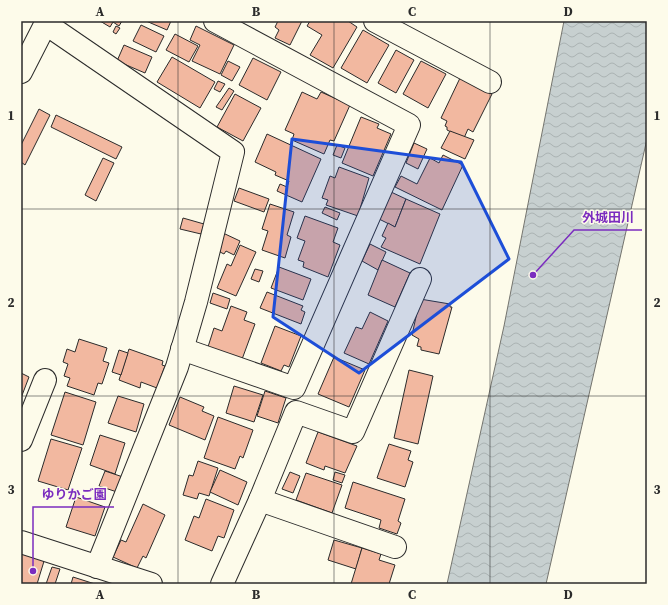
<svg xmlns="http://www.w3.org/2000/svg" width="668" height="605" viewBox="0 0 668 605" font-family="'Source Serif 4','Noto Sans JP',serif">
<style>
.water{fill:url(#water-waves);stroke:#74746e}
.building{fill:#f2b8a0;stroke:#2b2b2b}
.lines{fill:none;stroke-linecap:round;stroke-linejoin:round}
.minor-casing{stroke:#2b2b2b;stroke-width:24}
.minor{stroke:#fdfbea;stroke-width:22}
.marked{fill:#1d4ed8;fill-opacity:0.2;stroke:#1d4ed8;stroke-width:3;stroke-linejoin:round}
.grid{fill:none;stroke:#2b2b2b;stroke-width:1;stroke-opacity:0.55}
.leader{fill:none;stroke:#7b2cbf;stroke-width:1.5}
.callout-dot{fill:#7b2cbf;stroke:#fdfbea;stroke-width:1.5}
.callout-label{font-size:13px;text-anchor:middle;font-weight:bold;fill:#7b2cbf;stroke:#fdfbea;stroke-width:3;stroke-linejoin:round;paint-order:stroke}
.neatline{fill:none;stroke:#2b2b2b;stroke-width:1.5}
.grid-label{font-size:13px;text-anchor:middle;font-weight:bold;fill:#2b2b2b}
</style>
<defs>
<pattern id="water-waves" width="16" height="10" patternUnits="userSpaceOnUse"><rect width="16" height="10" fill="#c7d0d0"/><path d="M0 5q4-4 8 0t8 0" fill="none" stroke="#abb3b3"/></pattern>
</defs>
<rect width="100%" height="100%" fill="#fdfbea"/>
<polygon class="water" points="564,21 647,21 647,139 546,584 447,584 504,326"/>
<g class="building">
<polygon points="100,21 122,21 119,26 113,22 110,27"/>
<polygon points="146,21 171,21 167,30"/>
<polygon points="278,21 302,21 290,45 275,38 279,30 275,27"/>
<polygon points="310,21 348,21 357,27 333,68 310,55 322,35 307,26"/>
<polygon points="141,25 164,36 156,52 133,41"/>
<polygon points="116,26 120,28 116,34 113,32"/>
<polygon points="196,26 234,45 220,74 192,61 200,45 190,40"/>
<polygon points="363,30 389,45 367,83 341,68"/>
<polygon points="175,34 198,46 189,62 166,50"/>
<polygon points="124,45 152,57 145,73 117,61"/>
<polygon points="396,50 414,60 396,93 378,83"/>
<polygon points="172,57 215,82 200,108 157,82"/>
<polygon points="253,58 281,72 267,100 239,85"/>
<polygon points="228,61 240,67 232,81 221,75"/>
<polygon points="421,61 446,74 428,108 403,94"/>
<polygon points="460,78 492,94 473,132 468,129 464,138 447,130 447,127 445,126 447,121 441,118"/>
<polygon points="218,81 225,84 220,92 214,89"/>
<polygon points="229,88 234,91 222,110 216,107"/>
<polygon points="302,92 317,99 321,92 350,105 334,141 330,140 324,154 292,140 294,134 285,130"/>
<polygon points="235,94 261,108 243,141 217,127"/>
<polygon points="39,109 50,115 25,165 21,162 21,145"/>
<polygon points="56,115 122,147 116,159 51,127"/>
<polygon points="361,117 379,124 377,128 391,134 373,176 342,163"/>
<polygon points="450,131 474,140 465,159 441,148"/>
<polygon points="267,134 321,159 302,202 277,191 280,184 287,187 289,181 275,175 276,172 255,162"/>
<polygon points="414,143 427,149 418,169 406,163"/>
<polygon points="337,145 345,148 341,158 333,155"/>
<polygon points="443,155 463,165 442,210 395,187 401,176 417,184 430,158 439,163"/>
<polygon points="103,158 114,163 96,201 85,195"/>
<polygon points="339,167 369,178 358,216 326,205 328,200 322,198 330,176 335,178"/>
<polygon points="239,188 269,199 264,212 234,201"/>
<polygon points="391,192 406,199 395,227 379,219"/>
<polygon points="406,199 440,214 420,264 381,247 386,238 382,236 388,223 395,227"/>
<polygon points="270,204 294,212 287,235 291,237 285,258 262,250 268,231 262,229"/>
<polygon points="325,207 340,213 337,220 322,213"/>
<polygon points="305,216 338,228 333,242 340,245 328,277 303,267 304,262 298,260 305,241 297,238"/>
<polygon points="183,218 204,224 201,234 180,229"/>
<polygon points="223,233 240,241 234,255 226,251 224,254 220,252"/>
<polygon points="370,244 386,252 378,270 362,261"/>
<polygon points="240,245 256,252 236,296 217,288 227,264 231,266"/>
<polygon points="382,260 410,273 395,307 368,295"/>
<polygon points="279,267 311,279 303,300 271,288"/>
<polygon points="255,269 263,271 259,282 251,279"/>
<polygon points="267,292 303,306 301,310 305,312 301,324 260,308"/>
<polygon points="213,293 230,299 227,309 210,303"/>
<polygon points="420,299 450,304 450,307 452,307 439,354 421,350 421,347 417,346 419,339 412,335"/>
<polygon points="231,306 247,312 244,320 255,324 241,362 207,350 214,328 222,331"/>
<polygon points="370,312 388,321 369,364 344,353 356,327 362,329"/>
<polygon points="275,326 301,336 289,367 284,365 281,371 261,363"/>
<polygon points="79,339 107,348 103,361 109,363 102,384 98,383 94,395 67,386 70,378 64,376 68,364 63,362 67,349 75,352"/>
<polygon points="129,349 163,361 162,365 165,366 157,388 141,382 140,388 119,380"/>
<polygon points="119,350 128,353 121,375 112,372"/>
<polygon points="334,357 365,370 349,407 318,394"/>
<polygon points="409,370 433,376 418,444 394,438"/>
<polygon points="21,373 29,377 21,398"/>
<polygon points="234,386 263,395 254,422 226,413"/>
<polygon points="265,391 286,398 278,423 257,416"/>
<polygon points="65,392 96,402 83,445 51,435"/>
<polygon points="118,396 144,404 136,432 108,423"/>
<polygon points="180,397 204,407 202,411 214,416 205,440 169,425"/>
<polygon points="218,417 253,430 243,458 240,456 235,469 204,458"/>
<polygon points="318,432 357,446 345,473 325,466 324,470 306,463"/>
<polygon points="100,435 125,443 115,474 90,465"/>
<polygon points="51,439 82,448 68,490 38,481"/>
<polygon points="389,444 411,451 408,460 413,462 405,487 377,478"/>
<polygon points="198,461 218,468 209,496 199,493 197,499 183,495 189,475 193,476"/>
<polygon points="220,470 247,482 238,505 210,492"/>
<polygon points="105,471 123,477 117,492 99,486"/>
<polygon points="290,472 300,476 293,493 282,489"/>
<polygon points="335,472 345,475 342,483 333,480"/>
<polygon points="306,473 342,485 332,513 296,500"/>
<polygon points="353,482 405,499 398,521 401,523 397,534 379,528 381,520 345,508"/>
<polygon points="76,497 105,507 95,536 66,527"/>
<polygon points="206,499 234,510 224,538 218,536 212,551 185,540 194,516 199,518"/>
<polygon points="143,504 165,515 146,558 143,556 137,568 113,557 121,540 126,542"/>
<polygon points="334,540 362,548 356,569 328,560"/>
<polygon points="362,548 381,554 379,560 395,565 389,584 351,584"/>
<polygon points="21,550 45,558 37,584 21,584"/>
<polygon points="52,567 60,569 55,584 46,584"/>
<polygon points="73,577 95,584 71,584"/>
</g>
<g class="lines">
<g class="minor-casing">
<g id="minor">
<polyline points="375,21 490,82"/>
<polyline points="46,24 233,152 196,302 177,367 97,567"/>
<polyline points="21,72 47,21"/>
<polyline points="182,349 294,388 409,125 215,21"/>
<polyline points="21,440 45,380"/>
<polyline points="260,500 395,547"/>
<polyline points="21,542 151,584"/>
<polyline points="222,584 260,500 296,412 353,432 420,279"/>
</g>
</g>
<use href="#minor" class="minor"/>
</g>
<path class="marked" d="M292 139 461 162 509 259 359 373 273 317Z"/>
<path class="grid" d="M178 21V584M334 21V584M490 21V584M21 209H647M21 396H647"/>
<path class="leader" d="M533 275L574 230H642M33 571L33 507H114"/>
<g class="callout-dot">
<circle cx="533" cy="275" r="4"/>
<circle cx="33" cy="571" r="4"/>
</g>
<g class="callout-label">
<text x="608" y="222">外城田川</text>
<text x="74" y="499">ゆりかご園</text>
</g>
<rect width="668" height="605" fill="none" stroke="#fdfbea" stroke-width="44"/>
<rect x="22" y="22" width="624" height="561" class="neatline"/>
<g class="grid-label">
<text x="100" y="16">A</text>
<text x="256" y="16">B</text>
<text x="412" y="16">C</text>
<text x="568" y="16">D</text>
<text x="11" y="120">1</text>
<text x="657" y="120">1</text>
<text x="11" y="307">2</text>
<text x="657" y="307">2</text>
<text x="11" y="494">3</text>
<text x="657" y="494">3</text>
<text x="100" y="599">A</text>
<text x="256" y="599">B</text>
<text x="412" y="599">C</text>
<text x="568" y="599">D</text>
</g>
</svg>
